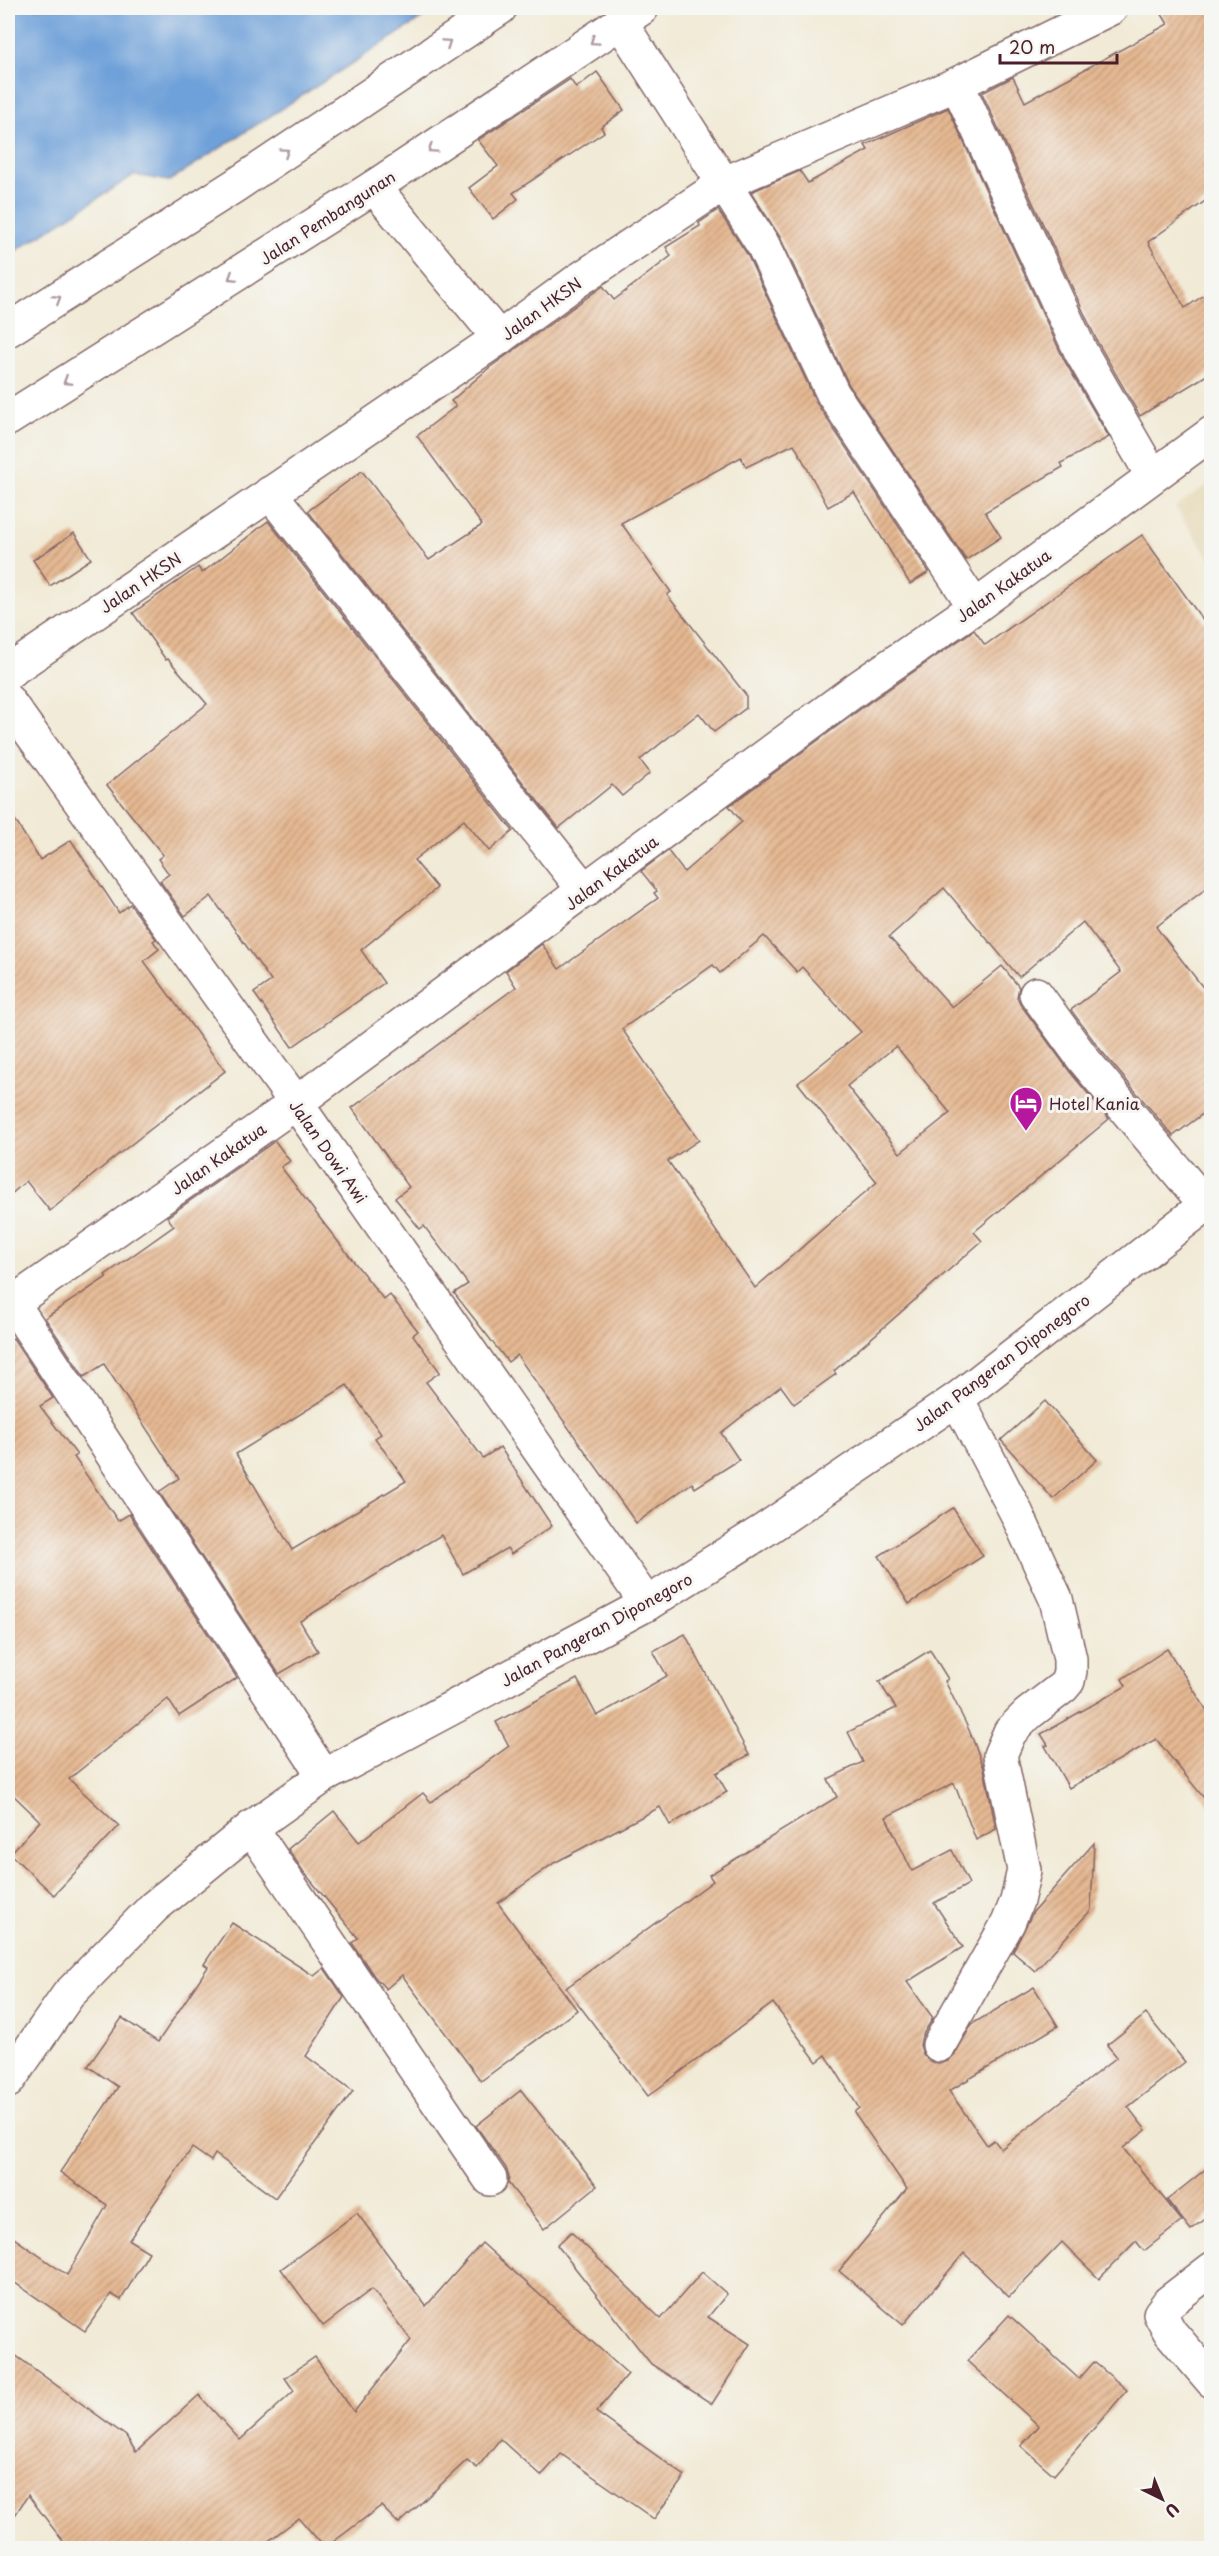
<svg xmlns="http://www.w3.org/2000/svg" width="1219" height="2556" viewBox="0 0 1219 2556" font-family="'Playpen Sans',sans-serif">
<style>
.built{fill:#e6daba}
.water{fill:#6ea0d9;stroke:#5c6082;stroke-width:1.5}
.building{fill:url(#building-hatch);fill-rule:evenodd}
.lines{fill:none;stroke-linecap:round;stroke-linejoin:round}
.minor-casing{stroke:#846667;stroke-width:36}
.secondary-casing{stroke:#846667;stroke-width:36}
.trunk-casing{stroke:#846667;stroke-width:36}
.minor{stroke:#fff;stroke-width:33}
.secondary{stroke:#fff;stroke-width:33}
.trunk{stroke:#fff;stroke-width:33}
.oneway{stroke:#ae9aa0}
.labels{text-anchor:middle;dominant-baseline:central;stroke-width:6;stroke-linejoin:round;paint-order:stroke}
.street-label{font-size:16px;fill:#4a1f2b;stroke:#f6f6f2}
.poi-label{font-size:16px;fill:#4a1f2b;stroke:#f6f6f2;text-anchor:start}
</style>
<defs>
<pattern id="building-hatch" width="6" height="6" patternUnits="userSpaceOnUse" patternTransform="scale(1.5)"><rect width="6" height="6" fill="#e6b993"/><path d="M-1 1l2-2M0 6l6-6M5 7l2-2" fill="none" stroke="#bc9678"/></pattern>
</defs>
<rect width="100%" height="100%" fill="#f6f6f2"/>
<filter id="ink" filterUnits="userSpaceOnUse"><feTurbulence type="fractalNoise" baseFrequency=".0167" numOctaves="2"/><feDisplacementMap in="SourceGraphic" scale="12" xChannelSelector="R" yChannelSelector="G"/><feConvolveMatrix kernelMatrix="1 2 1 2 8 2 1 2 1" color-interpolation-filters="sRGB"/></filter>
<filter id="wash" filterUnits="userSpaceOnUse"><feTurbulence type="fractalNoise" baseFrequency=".008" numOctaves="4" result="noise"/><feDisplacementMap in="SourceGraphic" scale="24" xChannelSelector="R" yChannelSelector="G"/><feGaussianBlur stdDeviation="1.35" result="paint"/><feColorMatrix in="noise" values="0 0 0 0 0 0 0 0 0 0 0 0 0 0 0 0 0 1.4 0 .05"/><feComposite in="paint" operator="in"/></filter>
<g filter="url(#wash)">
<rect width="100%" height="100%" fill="#f1ead6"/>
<polygon class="built" points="1211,482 1212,560 1211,560 1175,507"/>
<polygon class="water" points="8,8 438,8 169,181 134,175 8,256"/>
<g id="blocks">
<g class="building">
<polygon points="1158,8 1212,8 1212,196 1148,242 1185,308 1212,290 1212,372 1140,416 1098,343 982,93 1013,77 1025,102 1168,24"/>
<polygon points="597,72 624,110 601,127 604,132 513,193 518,199 493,219 469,188 498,166 478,140 570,79 576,88"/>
<polygon points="948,108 1064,360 1109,437 1061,463 1063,467 985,512 1001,537 966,560 849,385 780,237 751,192 800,171 808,183 868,150 865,145"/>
<polygon points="718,210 747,254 817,404 929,572 910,584 854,492 828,507 794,444 746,467 741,457 621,523 671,592 667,595 746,695 746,708 714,732 699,713 640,760 650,773 622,796 612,785 559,828 308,511 362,471 429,560 482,525 417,436 456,406 451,401 489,368 603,286 614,300 671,256 666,247 700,226 699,223"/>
<polygon points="268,521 513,831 489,851 464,820 414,860 437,888 361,950 384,983 292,1047 254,993 271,981 211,896 185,916 160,881 169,874 158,859 163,855 107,785 207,704 168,659 166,660 133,613 198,567 202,573"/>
<polygon points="74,533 91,559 50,586 33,560"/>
<path d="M1142 535 1212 633V884L1156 927 1212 999V1107L1173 1136 1099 1048 1071 1010 1121 972 1083 922 1019 977 944 888 889 937 952 1007 1002 966 1019 987 1017 997 1021 1005 1070 1072 1109 1119 974 1232 982 1241 834 1371 836 1374 794 1404 781 1386 721 1433 739 1460 695 1488 692 1483 636 1523 517 1355 508 1362 454 1293 468 1284 424 1226 420 1229 395 1198 409 1187 352 1108 516 987 506 971 542 944 559 969 658 898 654 893 657 891 641 871 668 851 684 872 742 822 729 806 870 702 974 630 985 645ZM764 936 797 972 802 967 861 1032 798 1083 877 1182 755 1288 668 1161 699 1140 622 1029 713 965 720 973ZM896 1046 950 1113 900 1153 847 1086Z"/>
<polygon points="8,809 40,860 71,840 119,913 130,904 156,939 153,941 159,949 144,961 225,1071 110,1161 50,1211 26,1181 8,1197"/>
<path d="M275 1141 290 1161 281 1167 325 1225 384 1300 390 1295 418 1331 413 1335 440 1372 426 1382 483 1458 500 1447 552 1526 511 1554 507 1548 463 1574 441 1535 300 1621 318 1651 279 1674 159 1492 179 1478 104 1364 84 1377 45 1318 107 1277 105 1275 174 1226 167 1217ZM347 1385 381 1434 375 1438 406 1481 292 1550 236 1454Z"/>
<polygon points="13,1338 53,1398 40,1406 77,1455 74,1457 118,1521 129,1514 237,1678 179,1716 168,1699 69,1779 119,1826 54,1895 10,1854 40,1821 8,1790 8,1342"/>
<polygon points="1045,1401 1097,1460 1053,1499 1001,1440"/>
<polygon points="953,1508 983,1556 909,1604 879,1556"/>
<polygon points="685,1634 749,1755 716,1773 727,1792 670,1825 660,1807 554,1863 498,1903 577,2010 481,2081 402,1975 386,1989 374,1976 352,1943 358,1938 303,1871 288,1849 334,1811 359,1842 423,1793 431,1802 509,1746 496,1722 577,1679 597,1716 667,1676 653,1651"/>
<polygon points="1167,1649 1212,1718 1212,1808 1156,1739 1069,1788 1045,1746 1048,1745 1041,1734 1126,1686 1122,1679"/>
<polygon points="930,1650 948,1679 945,1681 969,1730 984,1768 996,1829 976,1840 954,1783 886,1817 912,1871 952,1850 969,1884 934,1903 963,1947 907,1982 933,2018 922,2036 920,2045 923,2054 930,2062 939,2064 948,2061 955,2054 972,2024 1034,1987 1058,2026 949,2091 987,2145 994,2140 1001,2149 1117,2057 1107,2045 1146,2014 1185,2062 1128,2107 1146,2130 1123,2148 1182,2221 1144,2251 1136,2241 1099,2279 1062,2242 1009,2297 964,2253 903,2325 839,2271 907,2189 854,2112 859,2108 826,2055 817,2062 773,2003 648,2096 566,1988 713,1881 709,1875 837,1797 828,1779 863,1762 848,1732 896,1708 879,1682"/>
<polygon points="1094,1843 1091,1910 1035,1971 1013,1952 1033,1912"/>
<polygon points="232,1923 314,1976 324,1968 344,1997 306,2056 353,2091 275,2198 215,2154 211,2161 192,2148 129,2240 149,2252 121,2300 111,2294 85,2331 8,2278 8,2234 67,2275 107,2205 60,2172 118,2087 88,2066 122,2018 158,2042 208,1967 204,1964"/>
<polygon points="521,2090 597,2186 544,2229 508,2183 509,2177 506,2168 476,2126"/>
<polygon points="1212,2164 1212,2214 1191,2230 1167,2200"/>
<polygon points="357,2213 426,2306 482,2243 628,2374 596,2412 685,2476 654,2519 561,2454 541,2476 500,2439 477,2468 467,2460 399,2524 381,2506 325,2548 299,2518 259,2548 68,2548 28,2495 8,2526 8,2350 126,2436 136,2452 199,2395 240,2440 294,2391 285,2378 315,2357 354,2412 411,2340 372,2289 323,2326 281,2269"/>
<polygon points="571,2232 661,2319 702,2272 727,2294 708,2317 750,2344 712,2404 651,2364 557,2245"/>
<polygon points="1009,2315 1079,2379 1094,2362 1127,2390 1054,2475 1021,2446 1039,2426 967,2361"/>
</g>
</g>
</g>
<g filter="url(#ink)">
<use href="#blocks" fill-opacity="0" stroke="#846667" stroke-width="1.5"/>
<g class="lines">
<g class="minor-casing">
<g id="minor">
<polyline points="621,23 763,245 833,394 975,607"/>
<polyline points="957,84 1081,352 1152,475"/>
<polyline points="374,187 499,338"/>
<polyline points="270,493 585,891"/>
<polyline points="8,672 499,338 577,281 725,183 957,84 1111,8"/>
<polyline points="8,701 296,1103 647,1604"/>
<polyline points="1036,994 1084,1060 1205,1204"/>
<polyline points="8,1296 324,1776"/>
<polyline points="8,1306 296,1103 859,687 975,607 1212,433"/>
<polyline points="251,1828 490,2179"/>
<polyline points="939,2045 1008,1923 1017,1901 1024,1870 1000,1755 1010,1732 1028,1714 1063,1687 1068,1681 1070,1671 1070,1659 1056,1599 1016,1512 957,1399"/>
<polyline points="1212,2269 1169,2302 1160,2314 1170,2332 1212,2381"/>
</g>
</g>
<g class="secondary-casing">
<g id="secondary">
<polyline points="8,330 236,185 500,8"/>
<polyline points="8,419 374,187 642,8"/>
</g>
</g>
<g class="trunk-casing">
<polyline id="trunk" points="8,2081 68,1995 154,1907 251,1828 324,1776 647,1604 766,1529 957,1399 1212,1200"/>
</g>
<use href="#minor" class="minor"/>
<use href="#secondary" class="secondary"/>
<use href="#trunk" class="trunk"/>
</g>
<defs><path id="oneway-chevron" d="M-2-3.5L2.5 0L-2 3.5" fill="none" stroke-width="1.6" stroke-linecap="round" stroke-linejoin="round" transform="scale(1.5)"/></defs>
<g class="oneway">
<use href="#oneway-chevron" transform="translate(594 41) rotate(146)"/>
<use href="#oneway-chevron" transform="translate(447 43) rotate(-34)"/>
<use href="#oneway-chevron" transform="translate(432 149) rotate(146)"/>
<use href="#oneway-chevron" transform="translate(285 152) rotate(-34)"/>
<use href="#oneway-chevron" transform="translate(232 277) rotate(148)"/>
<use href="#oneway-chevron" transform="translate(57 299) rotate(-32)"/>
<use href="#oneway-chevron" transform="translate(67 381) rotate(148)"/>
</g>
</g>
<defs>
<g id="hotel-pin" transform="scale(1.725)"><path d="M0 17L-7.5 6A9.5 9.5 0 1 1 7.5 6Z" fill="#b5179e" stroke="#f6f6f2"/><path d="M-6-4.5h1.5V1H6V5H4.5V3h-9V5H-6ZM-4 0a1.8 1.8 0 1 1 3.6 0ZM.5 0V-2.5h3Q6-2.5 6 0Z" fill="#fff"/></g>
</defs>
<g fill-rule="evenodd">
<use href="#hotel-pin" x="1026" y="1103"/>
</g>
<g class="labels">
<g class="street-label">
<text transform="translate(327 217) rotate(-33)">Jalan Pembangunan</text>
<text transform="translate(541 308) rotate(-36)">Jalan HKSN</text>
<text transform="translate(140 582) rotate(-34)">Jalan HKSN</text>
<text transform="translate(1003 585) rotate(-36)">Jalan Kakatua</text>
<text transform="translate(611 872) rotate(-37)">Jalan Kakatua</text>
<text transform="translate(329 1151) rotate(55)">Jalan Dowi Awi</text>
<text transform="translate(218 1158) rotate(-35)">Jalan Kakatua</text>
<text transform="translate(1001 1362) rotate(-37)">Jalan Pangeran Diponegoro</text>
<text transform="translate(596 1629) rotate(-29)">Jalan Pangeran Diponegoro</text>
</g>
<g class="poi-label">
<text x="1049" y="1103">Hotel Kania</text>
</g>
</g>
<rect width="1219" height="2556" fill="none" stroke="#f6f6f2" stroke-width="30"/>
<g transform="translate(1162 2499) rotate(137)" stroke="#f6f6f2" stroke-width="4.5" paint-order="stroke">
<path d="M0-4.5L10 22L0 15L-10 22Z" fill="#4a1f2b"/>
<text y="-9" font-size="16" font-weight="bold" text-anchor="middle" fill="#4a1f2b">U</text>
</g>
<path d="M1000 54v9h117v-9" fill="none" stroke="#4a1f2b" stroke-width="3"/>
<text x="1009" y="54" font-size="18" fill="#4a1f2b" stroke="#f6f6f2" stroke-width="4.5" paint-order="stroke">20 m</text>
</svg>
